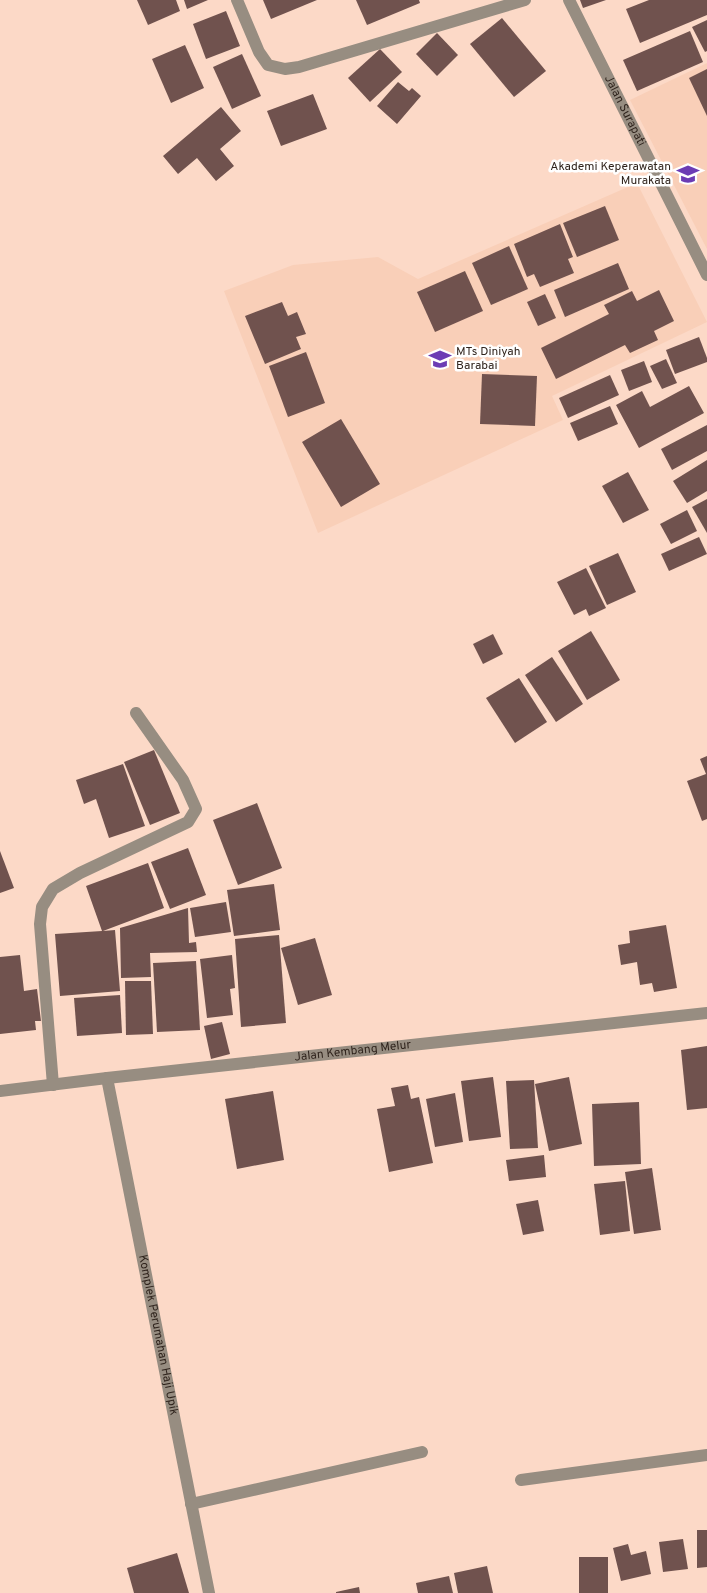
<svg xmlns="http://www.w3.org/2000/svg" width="707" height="1593" viewBox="0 0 707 1593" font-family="Overpass,sans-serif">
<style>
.built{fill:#f9cfb8}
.building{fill:#70524e}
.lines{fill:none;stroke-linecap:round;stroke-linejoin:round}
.minor{stroke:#978d81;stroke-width:12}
.tertiary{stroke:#978d81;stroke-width:12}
.labels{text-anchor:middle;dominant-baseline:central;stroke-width:5;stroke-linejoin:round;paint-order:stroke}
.street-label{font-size:12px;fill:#30241d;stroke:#fff}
.poi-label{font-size:12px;fill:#30241d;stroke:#fff;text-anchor:end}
</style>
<rect width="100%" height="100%" fill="#fcd9c7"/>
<g class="built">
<polygon points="707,63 707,249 630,100"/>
<polygon points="637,183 707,322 552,396 563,420 318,533 224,291 293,265 378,257 418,279"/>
</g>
<g class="building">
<polygon points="137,0 176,0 180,11 148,25"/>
<polygon points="184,0 208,0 187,9"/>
<polygon points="263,0 317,0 271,19"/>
<polygon points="356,0 419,0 420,3 367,25"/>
<polygon points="580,0 606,0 583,8"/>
<polygon points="649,0 707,0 707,15 640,43 626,9"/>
<polygon points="226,11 240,46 206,59 193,24"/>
<polygon points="502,18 546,71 514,97 470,44"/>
<polygon points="707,20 707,51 705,52 692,27"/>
<polygon points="690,31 703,62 637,91 623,60"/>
<polygon points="437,33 458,55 437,76 416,54"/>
<polygon points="185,45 204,88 171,103 152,59"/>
<polygon points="380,49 402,72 370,102 348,78"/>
<polygon points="242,54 261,96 232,109 213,67"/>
<polygon points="707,69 707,116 689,78"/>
<polygon points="398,82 409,91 412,88 421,96 397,124 377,106"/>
<polygon points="313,94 327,129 281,146 267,111"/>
<polygon points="221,107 241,131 220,149 234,166 216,181 197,158 178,174 163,156"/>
<polygon points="605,206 619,240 577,257 563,223"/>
<polygon points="560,224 573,257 568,259 574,273 540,287 534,274 527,277 514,244"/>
<polygon points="509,246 528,289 491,305 472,263"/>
<polygon points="618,263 629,289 565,317 554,290"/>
<polygon points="465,271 483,311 435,332 417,292"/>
<polygon points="659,290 674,321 654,331 658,340 630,353 625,345 556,379 541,348 609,314 604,305 632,291 637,301"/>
<polygon points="545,294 556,318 538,326 527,302"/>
<polygon points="282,302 288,316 297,312 306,334 296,337 301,349 265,364 245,316"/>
<polygon points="699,337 707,358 707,362 675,374 666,350"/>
<polygon points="306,352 325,403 288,417 269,366"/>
<polygon points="666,359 677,383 662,389 650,366"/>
<polygon points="644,361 652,382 629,391 621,370"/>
<polygon points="482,374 537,376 535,426 480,424"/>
<polygon points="610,375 619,395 568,418 559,398"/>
<polygon points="689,386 704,413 639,448 616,405 642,391 650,407"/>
<polygon points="610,406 618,424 578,441 570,423"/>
<polygon points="341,419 380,484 341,507 302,442"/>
<polygon points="707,425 707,451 672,470 661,449"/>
<polygon points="707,460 707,491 687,503 673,481"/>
<polygon points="628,472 649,510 623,523 602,486"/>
<polygon points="707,499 707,533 692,507"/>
<polygon points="687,510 697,531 671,544 660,524"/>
<polygon points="699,537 707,554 669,571 661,554"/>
<polygon points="618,553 636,592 607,605 589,566"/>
<polygon points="586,568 606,608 589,616 586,609 574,615 557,582"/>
<polygon points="591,631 620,680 587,700 558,651"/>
<polygon points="493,634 503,654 483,664 473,644"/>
<polygon points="552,657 583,704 556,722 525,675"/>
<polygon points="519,678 547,722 515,743 486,698"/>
<polygon points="154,750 180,813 150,825 124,762"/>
<polygon points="707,756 707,819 702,821 687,781 706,774 700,759"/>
<polygon points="123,764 145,826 109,838 96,799 84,804 76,780"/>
<polygon points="257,803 282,868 238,885 213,820"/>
<polygon points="188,848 206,895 170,909 151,862"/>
<polygon points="0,851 14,888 0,893"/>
<polygon points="148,863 164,908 103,931 115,930 120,991 60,996 55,934 102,931 86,886"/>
<polygon points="274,884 280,930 234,936 227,890"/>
<polygon points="226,902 231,932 195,937 190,908"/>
<polygon points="188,908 189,943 196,942 197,952 150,953 151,977 121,978 120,928"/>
<polygon points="666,925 677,988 654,992 652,983 640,985 637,962 621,965 618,945 630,943 629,931"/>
<polygon points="279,935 286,1023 241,1027 235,939"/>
<polygon points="315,938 332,995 298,1005 281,948"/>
<polygon points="20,955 24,991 37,989 41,1021 35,1021 36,1030 0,1034 0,957"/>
<polygon points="232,955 235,988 230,989 233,1015 207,1018 200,959"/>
<polygon points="196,961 200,1030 157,1032 153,963"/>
<polygon points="125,981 151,981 153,1034 126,1035"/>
<polygon points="120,995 122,1033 77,1036 74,998"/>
<polygon points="222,1022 230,1054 211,1059 204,1026"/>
<polygon points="707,1046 707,1108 687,1110 681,1050"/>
<polygon points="493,1077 501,1137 469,1141 461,1081"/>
<polygon points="569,1077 582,1144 549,1151 535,1084"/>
<polygon points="534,1080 538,1148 510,1149 506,1081"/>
<polygon points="408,1085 411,1099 419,1097 433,1163 389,1172 377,1109 395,1106 391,1088"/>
<polygon points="273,1091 284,1160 237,1169 225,1099"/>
<polygon points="455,1093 463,1142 435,1147 426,1099"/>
<polygon points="639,1102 641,1164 594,1166 592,1104"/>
<polygon points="544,1155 546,1177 509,1181 506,1160"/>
<polygon points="652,1168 661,1230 634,1234 625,1172"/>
<polygon points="625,1181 630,1231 600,1235 594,1184"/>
<polygon points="538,1200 544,1231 523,1235 516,1204"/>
<polygon points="697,1530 707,1530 707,1567 697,1568"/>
<polygon points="683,1539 688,1569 663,1572 659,1542"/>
<polygon points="628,1544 631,1555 646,1551 651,1574 621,1581 613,1548"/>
<polygon points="177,1553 189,1593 134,1593 127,1568"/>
<rect x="579" y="1557" width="29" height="36"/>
<polygon points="487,1566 493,1593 458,1593 454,1573"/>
<polygon points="449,1576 453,1593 418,1593 416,1583"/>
<polygon points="359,1587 360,1593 336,1593 336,1592"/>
</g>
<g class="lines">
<g class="minor">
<polyline points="237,0 259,52 268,65 285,69 299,67 525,0"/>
<path id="s1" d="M107 1078 209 1593"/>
<polyline points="53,1085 40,924 42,907 53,889 80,873 188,822 196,809 183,780 136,713"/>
<polyline points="521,1480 707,1455"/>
<polyline points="191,1504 422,1452"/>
</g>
<g class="tertiary">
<path id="s2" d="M569 0 707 275"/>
<path id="s3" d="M0 1091 107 1078 707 1013"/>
</g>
</g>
<defs>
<g id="university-bare" transform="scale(1.725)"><path d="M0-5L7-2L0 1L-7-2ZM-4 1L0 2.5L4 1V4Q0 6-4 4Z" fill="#6c3cb4" stroke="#fff" stroke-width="2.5" paint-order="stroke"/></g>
<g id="school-bare" transform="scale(1.725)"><path d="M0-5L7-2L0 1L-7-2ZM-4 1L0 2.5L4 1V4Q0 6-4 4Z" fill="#6c3cb4" stroke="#fff" stroke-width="2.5" paint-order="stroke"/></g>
</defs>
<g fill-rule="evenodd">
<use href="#university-bare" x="688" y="174"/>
<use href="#school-bare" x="440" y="359"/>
</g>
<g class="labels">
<g class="street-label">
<text stroke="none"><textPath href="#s2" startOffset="124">Jalan Surapati</textPath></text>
<text stroke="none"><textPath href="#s3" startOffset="355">Jalan Kembang Melur</textPath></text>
<text stroke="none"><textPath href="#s1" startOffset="262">Komplek Perumahan Haji Upik</textPath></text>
</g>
<g class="poi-label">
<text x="671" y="167">Akademi Keperawatan<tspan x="671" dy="14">Murakata</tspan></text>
<text x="456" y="352" text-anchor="start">MTs Diniyah<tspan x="456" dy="14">Barabai</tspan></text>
</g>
</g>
</svg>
